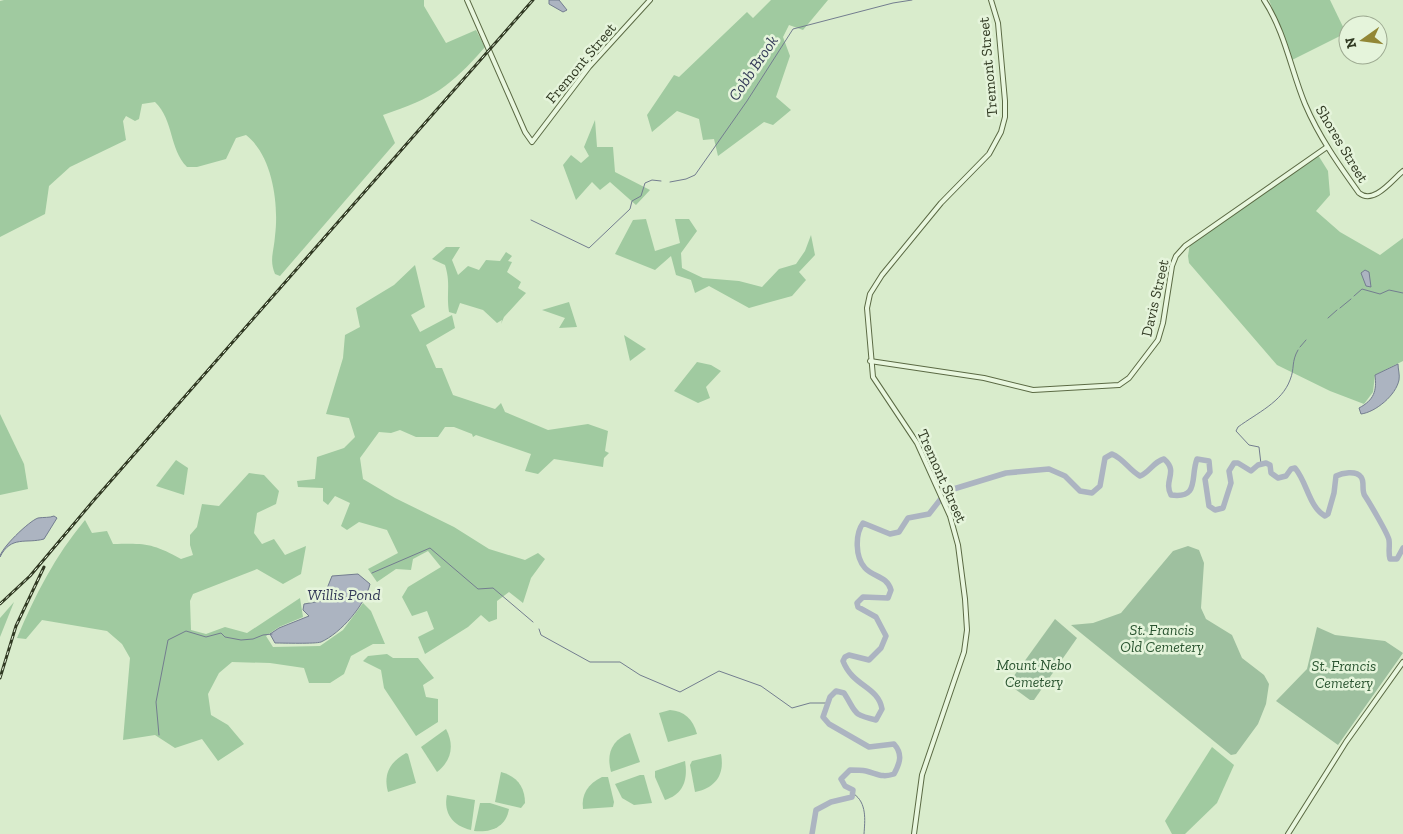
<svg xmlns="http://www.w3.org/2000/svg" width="1403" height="834" viewBox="0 0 1403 834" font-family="'Zilla Slab',serif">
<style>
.green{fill:#a0caa0}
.cemetery{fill:#9ec09f}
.water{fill:#acb4c1;stroke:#737d8f}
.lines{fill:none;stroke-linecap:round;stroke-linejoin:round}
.stream{stroke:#737d8f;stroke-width:1}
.river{stroke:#acb4c1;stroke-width:5.5}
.secondary-casing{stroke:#5b6a44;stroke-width:6}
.secondary{stroke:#e9f7df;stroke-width:4}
.rail-casing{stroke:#313a23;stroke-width:3}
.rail{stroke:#e5f4db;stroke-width:1;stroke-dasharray:4;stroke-linecap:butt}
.labels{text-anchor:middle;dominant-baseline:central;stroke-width:5;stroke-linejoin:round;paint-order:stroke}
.street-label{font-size:15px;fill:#313a23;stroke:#e5f4db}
.park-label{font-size:15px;font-style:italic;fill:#2b5531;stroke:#e5f4db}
.water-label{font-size:16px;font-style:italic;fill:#343a58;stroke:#e5f4db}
</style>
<rect width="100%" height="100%" fill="#d9eccc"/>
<g class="green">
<path d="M4 0H424V6L446 43 476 30 485 47C450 87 434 98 383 115L395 143 280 276 275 274C269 260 274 251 275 236 279 205 273 156 246 135L236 138 226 159 197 167H187C169 149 174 120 155 102L142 104 139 119 135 121 126 116 123 121 126 140 70 167 49 186 45 214 0 237V1Z"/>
<polygon points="771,0 828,0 803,30 789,25 783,37 790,56 776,97 791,110 773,125 764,122 718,156 714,139 703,140 699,119 677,111 652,132 647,115 674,75 679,77 747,12 753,18"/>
<polygon points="1269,0 1330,0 1346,33 1292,60"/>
<polygon points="595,120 597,147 613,147 615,172 650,190 636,205 610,182 600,190 592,182 576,200 563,165 571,155 581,163 589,156 584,147"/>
<polygon points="1318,155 1328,171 1330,195 1316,211 1340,232 1380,255 1403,238 1403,361 1375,375 1373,392 1364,404 1330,391 1277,365 1189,263 1188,256 1190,243"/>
<polygon points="646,219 655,251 680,243 675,219 689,219 697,231 681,253 682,268 703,278 739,281 762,287 779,269 796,264 805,251 811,235 815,255 799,272 806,280 792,296 749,308 709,286 695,293 691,280 676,275 671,256 655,270 615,254 633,220"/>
<path d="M446 247H460L452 260 458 275 468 266 479 270 486 260 500 261 506 252 512 256 508 261 512 262 507 272 521 282 518 288 526 293 504 317 501 324 502 320 497 323 483 310 460 303 456 314 449 312C446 293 451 284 445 265L432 259Z"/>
<polygon points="415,265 425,307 411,315 420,332 452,315 455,328 426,345 436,368 442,368 453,395 495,409 501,403 505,412 548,430 588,424 608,431 605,451 609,453 604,458 603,467 554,459 538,474 525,471 531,454 476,435 473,437 472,434 454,427 445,427 438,437 416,437 400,430 391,433 379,432 360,458 363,479 395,498 454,527 489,549 525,560 538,553 545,559 531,578 523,603 509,592 497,601 497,619 489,622 481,615 468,627 425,654 418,637 434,629 427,611 412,616 402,597 408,587 441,567 428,551 413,559 411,570 396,569 377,582 368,569 398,553 387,530 359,522 347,530 341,526 350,503 335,496 328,505 323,501 323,488 298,487 297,481 315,479 317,457 344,448 355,437 349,418 326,414 343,358 345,335 360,327 356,308 394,285"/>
<polygon points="569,302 577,327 559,328 565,318 542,310"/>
<polygon points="624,335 646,349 630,361"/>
<polygon points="697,362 711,365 721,371 706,387 710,398 698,403 674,391"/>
<polygon points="0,414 24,464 28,489 0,495"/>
<polygon points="176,460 188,468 184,495 156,486"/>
<path d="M249 473 264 475 279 491 276 504 257 513 254 533 262 544 274 539 285 555 306 546 301 574 283 584 257 569 193 594 190 601 191 630 206 634 225 627 247 633 300 598 303 617 279 627 266 636 273 647 320 646 343 630 363 603 371 611 385 644H373L351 656 344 674 330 683H309L304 668 270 663 232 662 219 673 208 694 211 715 228 725 244 744 218 761 202 739 175 748 155 735 123 740 130 658 122 644 107 631 42 620 26 639 17 638C35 595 55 556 85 520L92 533 107 531 113 544C144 543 153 543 181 559L193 555 190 545V535L197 527 202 504 219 506Z"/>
<polygon points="14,602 0,637 0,618"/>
<polygon points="387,654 393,658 418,658 434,678 423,685 426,697 438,699 438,722 416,736 384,688 381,670 363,661 368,656"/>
<path d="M670 710C684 711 693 719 697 734L668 742 659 713Z"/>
<path d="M446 729C455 746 451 761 437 772L421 747Z"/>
<path d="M630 733 640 762 611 772C606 753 612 740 630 733Z"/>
<polygon points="1212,747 1234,765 1217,803 1185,834 1172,834 1165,821"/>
<path d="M406 753 408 754 416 783 388 792C383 774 390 762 406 753Z"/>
<path d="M721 754C725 775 715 788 695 792L690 765 692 761Z"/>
<path d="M685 761C688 779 684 794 665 800L655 777V771Z"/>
<path d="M501 772C517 776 525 787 525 803L521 808 495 802Z"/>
<polygon points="640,775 644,775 652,803 634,805 622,798 615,784"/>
<path d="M602 777H608L614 802 613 807 583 809C581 794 588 784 602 777Z"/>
<path d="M447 795 475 800 471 830C453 826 443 813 447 795Z"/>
<path d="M480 803H490L509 809C506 827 491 833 474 831Z"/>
</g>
<g class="cemetery">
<polygon points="1188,546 1199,550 1204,563 1201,608 1206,619 1232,635 1242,658 1264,675 1269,684 1266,704 1258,724 1236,754 1231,755 1071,625 1093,623 1121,613 1173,551"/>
<polygon points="1055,619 1077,638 1034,700 1030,700 1008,684"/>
<polygon points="1317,627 1335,635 1385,641 1403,653 1338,745 1276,701 1307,669"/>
</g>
<g class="water">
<polygon points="549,0 559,0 567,10 563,12 549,4"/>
<polygon points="1365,270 1369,272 1371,287 1366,286 1361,273"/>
<path d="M1398 364C1398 369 1400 375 1399 380 1396 395 1376 412 1361 414L1359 408C1374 400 1377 391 1375 375Z"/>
<path d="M54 516 57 518 44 539C26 544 11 535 0 557 0 549 29 521 38 518 44 517 49 518 54 516Z"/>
<path d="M358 574 370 584C365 605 341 633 321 642 315 644 284 643 275 643L270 634 279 628 309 616 303 610 304 604 322 601 332 576Z"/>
</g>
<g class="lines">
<g class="stream">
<polyline points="670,182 686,179 695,175 747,101 793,29 893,3 912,0"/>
<polyline points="531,220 589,248 630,209 632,201 641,196 645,183 652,180 661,181"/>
<polyline points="1354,296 1362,289 1380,294 1389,290 1403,293"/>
<polyline points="1340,308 1351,299"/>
<polyline points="1328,318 1337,310"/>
<polyline points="1300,347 1306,340"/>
<path d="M1261 464 1259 447 1249 445 1236 431 1238 427C1257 413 1282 402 1290 380 1295 368 1291 362 1298 350"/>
<polyline points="372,573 430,548 478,589 493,588 533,622"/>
<polyline points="539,629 541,635 590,662 620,662 640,675 680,692 719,671 761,686 792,708 810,703 827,703"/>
<polyline points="159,735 156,702 168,640 186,631 206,637 221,633 225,637 241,640 253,639 263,635 272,634"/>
<path d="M854 794C867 803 865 820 864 834"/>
</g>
<path class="river" d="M812 834 816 810 831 802 852 797 853 790 845 786 841 779 850 770C855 770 861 770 866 771 878 774 882 778 894 774 900 763 903 754 894 744L869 747 829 724 823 717 830 697 836 691 844 693C857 713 851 714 876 720L882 709C878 686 853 687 843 661L845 657 849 655 869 660 881 648 886 636 876 617 858 607 857 603 863 597 888 598 891 590C887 576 873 577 865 568 855 557 855 534 863 523L890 534 899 532 908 518 929 514 947 491 1006 473 1049 469 1065 476 1080 491 1092 493 1100 486 1105 458 1112 454C1124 459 1129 470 1140 476 1150 472 1153 462 1164 459 1179 472 1163 480 1171 495 1200 499 1190 477 1197 459L1209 461 1210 472 1205 479 1209 506 1215 510 1223 508 1231 483 1229 471 1234 463H1238L1251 471 1258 465 1266 463 1270 465 1271 473 1278 478 1286 476 1291 469 1295 468C1307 482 1309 507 1325 516L1328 514 1334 493 1336 476C1342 473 1356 470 1361 477 1365 482 1361 490 1365 496 1369 502 1388 534 1389 540 1390 547 1388 552 1390 559H1397L1403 548"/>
<g class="secondary-casing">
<g id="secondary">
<polyline points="467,0 525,132 532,142 589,67 650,0"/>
<path d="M1264 0C1285 32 1291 70 1305 104 1319 137 1339 165 1359 193 1374 205 1392 180 1403 171"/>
<polyline points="870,361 984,378 1033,390 1119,385 1129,378 1158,340 1163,323 1172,266 1176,256 1185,246 1327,147"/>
<polyline points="914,834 922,775 964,652 967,630 965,599 958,545 950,516 917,443 873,377 867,308 870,294 882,275 941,203 989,154 1001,132 1005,117 1005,101 998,23 991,0"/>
<polyline points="1288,834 1346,742 1403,662"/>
</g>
</g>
<use href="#secondary" class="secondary"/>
<g class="rail-casing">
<g id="rail">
<polyline points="0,604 30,576 94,500 533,0"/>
<polyline points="0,678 16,626 44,567"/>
</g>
</g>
<use href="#rail" class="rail"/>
</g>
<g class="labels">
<g class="street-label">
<text transform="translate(581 63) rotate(-50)">Fremont Street</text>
<text transform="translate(988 67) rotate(-95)">Tremont Street</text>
<text transform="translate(1342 144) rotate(59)">Shores Street</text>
<text transform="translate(1155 298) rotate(-77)">Davis Street</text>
<text transform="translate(942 476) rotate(66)">Tremont Street</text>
</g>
<g class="park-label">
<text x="1162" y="630">St. Francis<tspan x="1162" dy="17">Old Cemetery</tspan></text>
<text x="1034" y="665">Mount Nebo<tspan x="1034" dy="17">Cemetery</tspan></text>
<text x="1344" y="666">St. Francis<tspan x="1344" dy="17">Cemetery</tspan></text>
</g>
<g class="water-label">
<text transform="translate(753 68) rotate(-56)">Cobb Brook</text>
<text x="344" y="594">Willis Pond</text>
</g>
</g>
<g transform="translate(1363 40) rotate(256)"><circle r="24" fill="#e5f4db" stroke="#9daa91"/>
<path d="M0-4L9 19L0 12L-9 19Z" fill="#928736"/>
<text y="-8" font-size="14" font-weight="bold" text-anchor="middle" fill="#313a23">N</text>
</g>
</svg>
